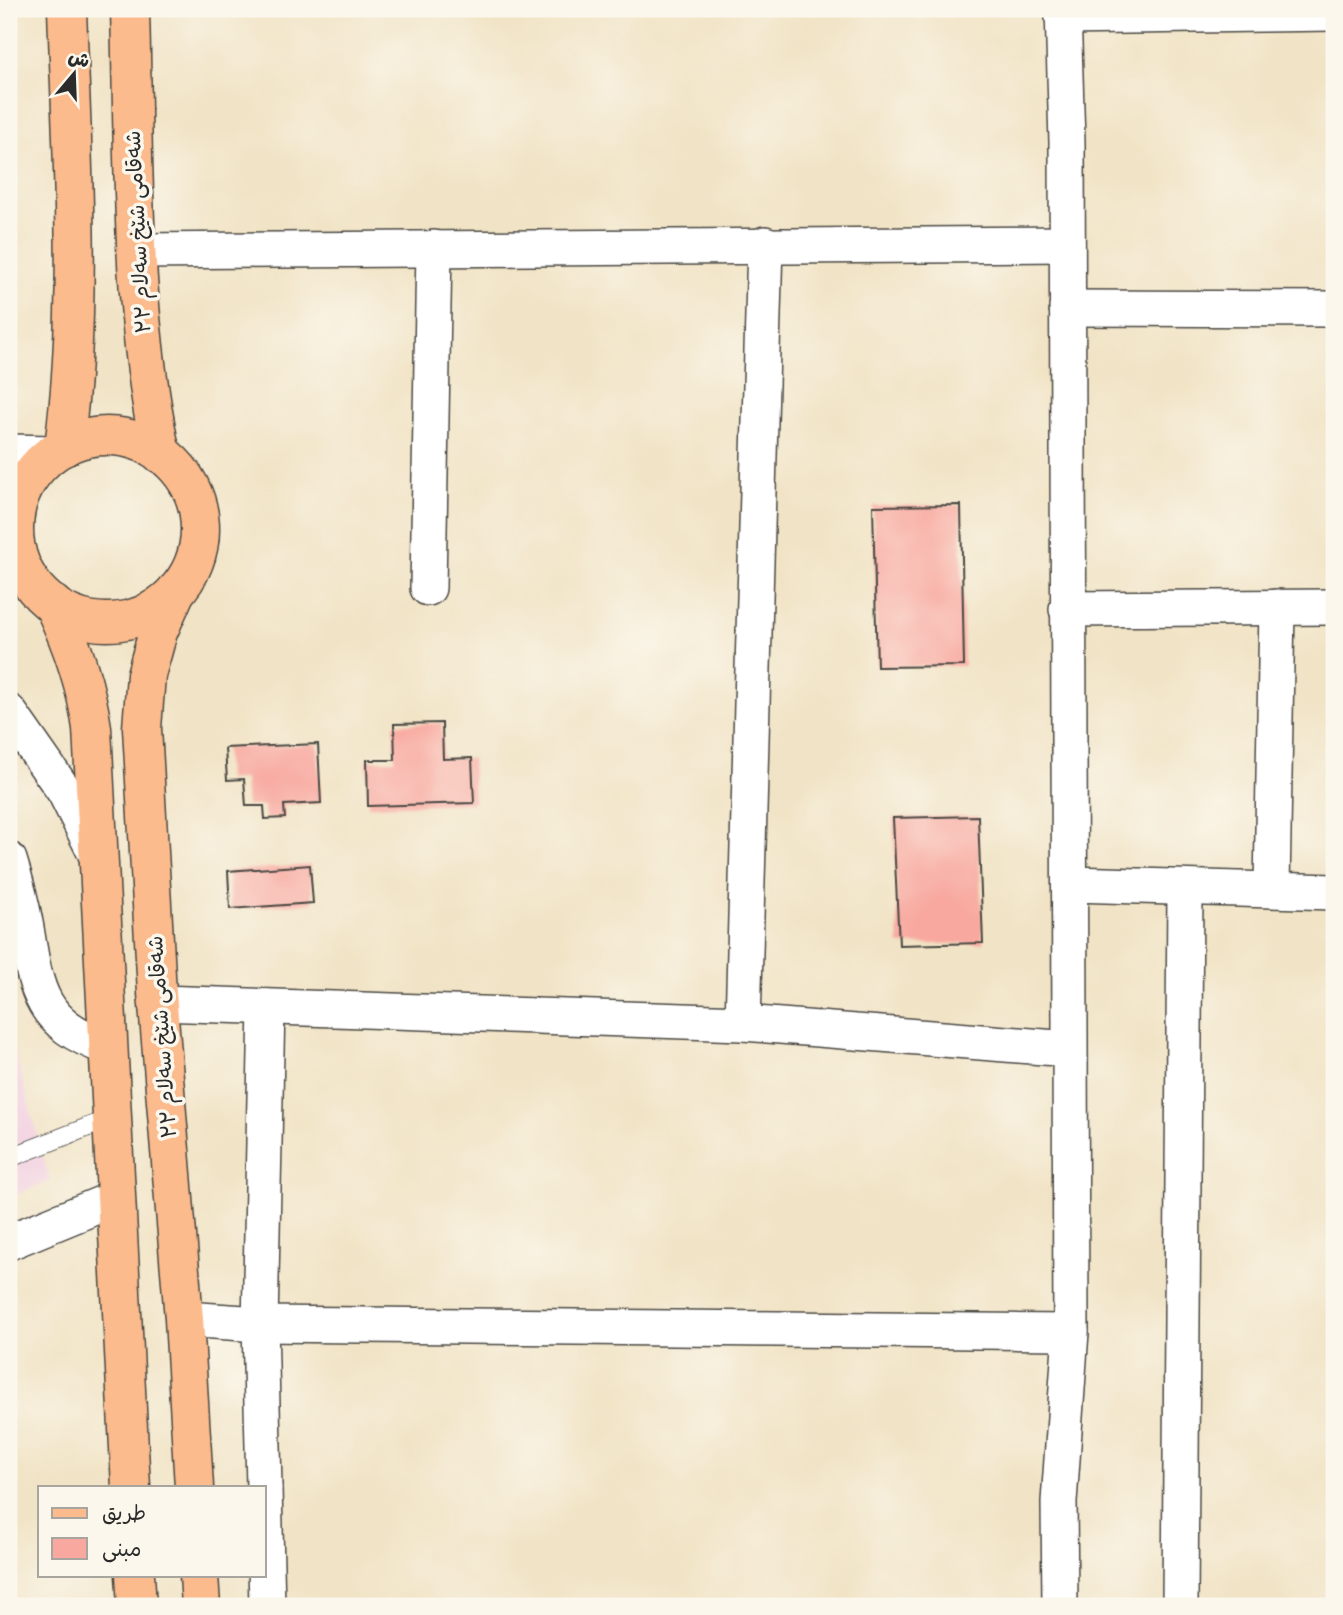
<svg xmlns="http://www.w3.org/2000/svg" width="1343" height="1615" viewBox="0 0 1343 1615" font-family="Sriracha,'Playpen Sans Arabic',sans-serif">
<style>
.built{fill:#f2cfe1}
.building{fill:#f8a89f}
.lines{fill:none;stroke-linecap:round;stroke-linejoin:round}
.service-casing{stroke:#494742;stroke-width:20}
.minor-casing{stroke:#494742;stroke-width:38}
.primary-casing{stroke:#494742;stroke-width:41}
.service{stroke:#fff;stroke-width:18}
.minor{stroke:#fff;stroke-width:35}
.primary{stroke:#fbbb8c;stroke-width:38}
.labels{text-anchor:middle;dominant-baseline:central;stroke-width:7;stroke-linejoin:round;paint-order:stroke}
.street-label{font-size:21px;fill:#2b2b2b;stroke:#fbf7ec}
</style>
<rect width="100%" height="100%" fill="#fbf7ec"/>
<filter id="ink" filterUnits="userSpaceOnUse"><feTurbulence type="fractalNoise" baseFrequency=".0143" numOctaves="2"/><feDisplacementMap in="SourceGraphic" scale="14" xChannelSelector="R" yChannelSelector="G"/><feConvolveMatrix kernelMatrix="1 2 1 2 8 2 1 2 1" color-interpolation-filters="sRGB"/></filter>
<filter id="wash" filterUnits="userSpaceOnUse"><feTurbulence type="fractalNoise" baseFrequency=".00686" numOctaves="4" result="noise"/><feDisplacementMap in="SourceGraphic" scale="28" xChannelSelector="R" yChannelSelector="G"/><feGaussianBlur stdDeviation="1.57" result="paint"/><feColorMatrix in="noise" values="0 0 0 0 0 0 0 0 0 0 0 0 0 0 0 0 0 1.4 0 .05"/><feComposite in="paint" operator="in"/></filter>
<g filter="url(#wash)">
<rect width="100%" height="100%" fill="#f1e3c5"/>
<polygon class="built" points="9,1032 50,1181 9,1197"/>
<g id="blocks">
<g class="building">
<polygon points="961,505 964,666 877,667 873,506"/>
<polygon points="442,723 443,759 472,758 474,803 368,806 367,760 395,760 394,724"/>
<polygon points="318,744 321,803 284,805 285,818 265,819 264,806 246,806 244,779 227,780 225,748"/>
<polygon points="978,816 983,943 899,945 893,818"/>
<polygon points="310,865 313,903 230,909 228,871"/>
</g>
</g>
</g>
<g filter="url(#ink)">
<use href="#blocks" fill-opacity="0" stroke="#494742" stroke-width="2"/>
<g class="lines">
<g class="service-casing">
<polyline id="service" points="9,1158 111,1118"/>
</g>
<g class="minor-casing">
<g id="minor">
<polyline points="1063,17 1334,13"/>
<polyline points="136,251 1067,244"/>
<polyline points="1067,308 1334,309"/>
<polyline points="9,452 53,453"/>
<polyline points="9,562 24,572"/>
<polyline points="428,588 434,248"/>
<polyline points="1067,609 1334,607"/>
<polyline points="9,712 65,792 96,854"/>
<path d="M9 860C16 882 22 905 26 928 36 991 40 1024 107 1047"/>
<polyline points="1072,884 1334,892"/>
<polyline points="1272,888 1277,607"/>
<polyline points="159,1003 743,1023 1069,1049"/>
<polyline points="743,1023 765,244"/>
<polyline points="9,1242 116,1198"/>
<polyline points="184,1319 260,1324 1071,1332"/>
<polyline points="264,1487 260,1324 267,1007"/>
<polyline points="264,1488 267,1606"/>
<polyline points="1060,1606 1059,1502 1071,1332 1067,142 1063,9"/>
<polyline points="1180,1606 1185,890"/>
</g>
</g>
<g class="primary-casing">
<g id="primary">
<path d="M130 9C134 157 130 308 161 454"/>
<circle cx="107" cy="529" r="93"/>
<path d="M64 447C83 302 72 155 67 9"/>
<polyline points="176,591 158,632 146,675 142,728 157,993 184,1319 194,1487"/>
<path d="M53 604C72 644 86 684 92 728L131 1487"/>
<polyline points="135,1575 137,1606"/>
<polyline points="199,1575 201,1606"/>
</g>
</g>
<use href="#service" class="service"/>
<use href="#minor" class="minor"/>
<use href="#primary" class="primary"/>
</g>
</g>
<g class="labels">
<g class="street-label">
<text transform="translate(138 232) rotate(-93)">شەقامی شێخ سەلام ٣٣</text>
<text transform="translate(162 1037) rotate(-94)">شەقامی شێخ سەلام ٣٣</text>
</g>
</g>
<rect width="1343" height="1615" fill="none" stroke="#fbf7ec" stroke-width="35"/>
<rect x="38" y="1486" width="228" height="91" fill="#fbf7ec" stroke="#a8a59f" stroke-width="2"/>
<rect x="52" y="1508" width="35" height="10" fill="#fbbb8c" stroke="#a8a59f" stroke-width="2"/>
<text x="102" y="1520" font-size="21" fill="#2b2b2b">طريق</text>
<rect x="52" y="1538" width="35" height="21" fill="#f8a89f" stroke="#a8a59f" stroke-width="2"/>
<text x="102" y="1556" font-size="21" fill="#2b2b2b">مبنى</text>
<g transform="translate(74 74) rotate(19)" stroke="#fbf7ec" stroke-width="5" paint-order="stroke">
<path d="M0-5L12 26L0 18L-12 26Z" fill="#2b2b2b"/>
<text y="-10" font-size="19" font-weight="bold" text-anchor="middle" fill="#2b2b2b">ش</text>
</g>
</svg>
